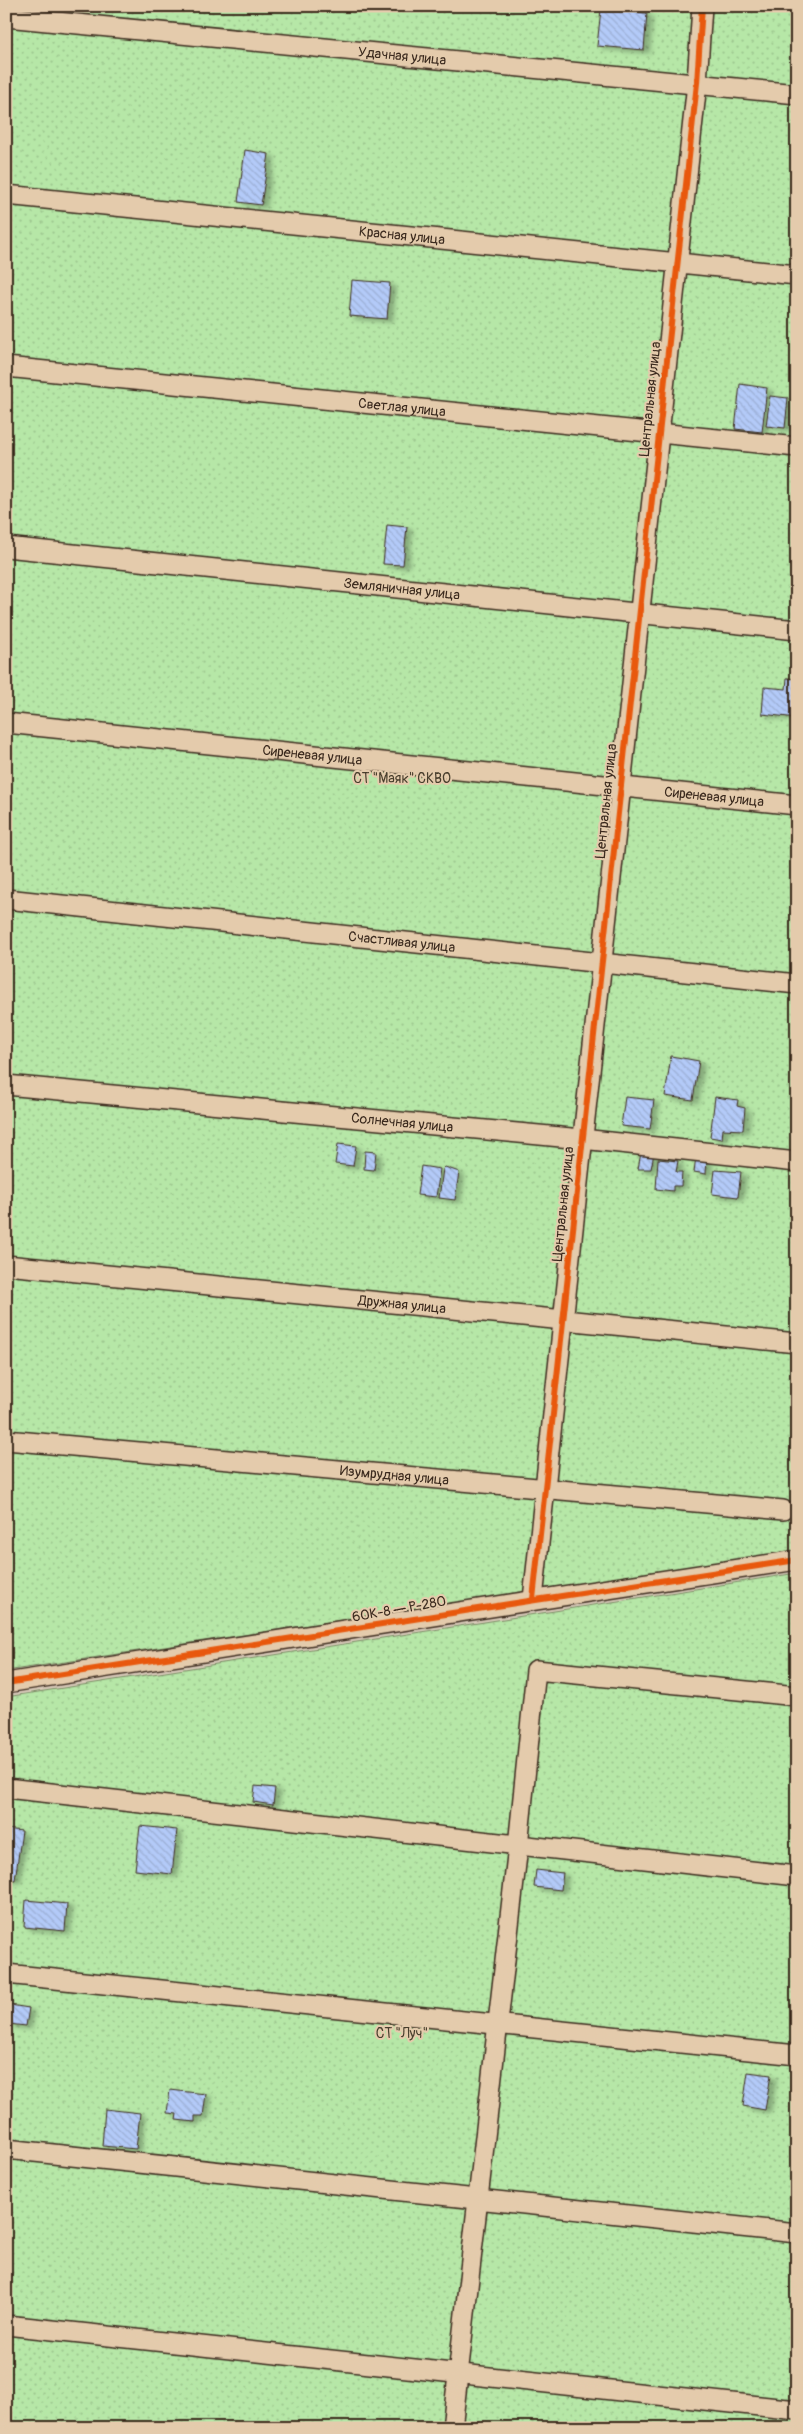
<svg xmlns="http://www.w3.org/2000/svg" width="803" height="2434" viewBox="0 0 803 2434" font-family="Pangolin,sans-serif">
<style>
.grass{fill:url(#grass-dots);stroke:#788862}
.building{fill:url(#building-back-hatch);stroke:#3b2a1e;filter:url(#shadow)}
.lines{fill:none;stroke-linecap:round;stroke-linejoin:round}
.minor-casing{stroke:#3b2a1e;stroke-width:22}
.minor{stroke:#e4cbac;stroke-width:19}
.cycleway-casing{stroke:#e4cbac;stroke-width:9}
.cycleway{stroke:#e8590c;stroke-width:6}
.labels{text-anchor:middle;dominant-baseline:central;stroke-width:4;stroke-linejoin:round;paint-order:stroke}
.street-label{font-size:14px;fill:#3b2a1e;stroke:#e4cbac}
.park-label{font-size:14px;fill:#473d2c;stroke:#e4cbac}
</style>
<defs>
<pattern id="grass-dots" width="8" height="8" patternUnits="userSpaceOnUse" patternTransform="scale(1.25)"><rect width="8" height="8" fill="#b6e7a7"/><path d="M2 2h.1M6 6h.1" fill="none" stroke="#9dc68f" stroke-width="1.8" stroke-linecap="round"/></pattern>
<pattern id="building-back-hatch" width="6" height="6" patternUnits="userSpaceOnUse" patternTransform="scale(1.25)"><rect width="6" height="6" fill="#b3caf8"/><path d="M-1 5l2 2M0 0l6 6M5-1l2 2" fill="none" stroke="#9baed4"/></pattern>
<filter id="shadow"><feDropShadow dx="5.5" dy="3" stdDeviation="2.5" flood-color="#0004"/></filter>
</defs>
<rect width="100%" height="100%" fill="#dacbbb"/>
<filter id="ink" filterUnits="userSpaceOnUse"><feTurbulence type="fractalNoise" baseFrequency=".02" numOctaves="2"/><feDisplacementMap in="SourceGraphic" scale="10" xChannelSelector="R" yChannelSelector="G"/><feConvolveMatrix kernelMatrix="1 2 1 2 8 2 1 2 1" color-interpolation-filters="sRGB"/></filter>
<g filter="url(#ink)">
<g class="grass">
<polygon points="6,6 797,6 797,1551 6,1671"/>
<polygon points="797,1573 797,2428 6,2428 6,1697"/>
</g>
<g class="building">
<polygon points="601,9 647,13 644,50 597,46"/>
<polygon points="245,150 269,154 261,205 238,202"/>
<polygon points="352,280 390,283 387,319 349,316"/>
<polygon points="740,384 767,388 762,432 735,429"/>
<polygon points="770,396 788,398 785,428 766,426"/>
<polygon points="387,525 407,527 403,565 383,564"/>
<polygon points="787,678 797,679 797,718 762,714 764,687 786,689"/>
<polygon points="671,1056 699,1061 693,1100 665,1096"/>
<polygon points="625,1097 654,1100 650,1129 621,1126"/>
<polygon points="715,1097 738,1100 737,1106 745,1108 743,1130 723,1129 722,1139 710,1137"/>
<polygon points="338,1144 356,1146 353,1166 335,1164"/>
<polygon points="365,1151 376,1152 374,1170 364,1169"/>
<polygon points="641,1152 654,1153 651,1169 638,1169"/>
<polygon points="696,1156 707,1157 706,1174 694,1172"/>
<polygon points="658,1159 678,1161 676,1172 682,1172 681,1186 673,1186 673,1191 656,1189"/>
<polygon points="421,1166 440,1169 436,1197 417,1195"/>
<polygon points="445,1167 459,1172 455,1200 439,1198 443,1169"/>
<polygon points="715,1170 741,1172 738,1197 712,1194"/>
<polygon points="795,1395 797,1395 797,1431 792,1431"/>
<polygon points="255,1786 275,1788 273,1805 253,1802"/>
<polygon points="140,1826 177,1830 172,1874 135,1870"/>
<polygon points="6,1829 22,1831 15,1880 6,1879"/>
<polygon points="536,1870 563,1873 561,1890 534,1887"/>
<polygon points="26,1900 67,1904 65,1931 24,1927"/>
<polygon points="10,2005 29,2008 26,2026 8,2024"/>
<polygon points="748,2072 771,2075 765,2110 743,2106"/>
<polygon points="170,2090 206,2094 203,2116 195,2116 195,2122 176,2120 177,2114 167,2113"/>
<polygon points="105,2109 140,2113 136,2149 102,2146"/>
</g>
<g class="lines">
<g class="minor-casing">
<g id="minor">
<path id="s1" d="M6 17 797 94"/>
<path id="s2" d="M6 195 797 275"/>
<path id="s3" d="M6 367 797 447"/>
<path id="s4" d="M6 547 797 630"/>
<path id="s5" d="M6 723 797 805"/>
<path id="s6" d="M6 899 797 984"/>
<path id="s7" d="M6 1085 582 1139 797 1162"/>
<path id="s8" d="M6 1265 797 1343"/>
<path id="s9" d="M6 1440 783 1510"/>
<polyline points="533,1599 697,83 702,6"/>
<path d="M6 1683C270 1643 533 1599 797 1560"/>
<polyline points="6,1788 797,1876"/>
<polyline points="6,1974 797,2055"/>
<polyline points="6,2149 797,2233"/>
<polyline points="6,2325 797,2410"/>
<polyline points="452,2428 518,1846 536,1670 797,1696"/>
</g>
</g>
<use href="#minor" class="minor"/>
<g class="cycleway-casing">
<g id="cycleway">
<polyline points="533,1599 697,83 702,6"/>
<path d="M6 1683C270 1643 533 1599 797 1560"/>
</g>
</g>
<use href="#cycleway" class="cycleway"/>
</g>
</g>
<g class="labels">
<g class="street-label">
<text stroke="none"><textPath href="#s1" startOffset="398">Удачная улица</textPath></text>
<text stroke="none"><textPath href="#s2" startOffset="398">Красная улица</textPath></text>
<text transform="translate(650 399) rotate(-84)">Центральная улица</text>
<text stroke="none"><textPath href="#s3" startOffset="398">Светлая улица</textPath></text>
<text stroke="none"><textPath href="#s4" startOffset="398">Земляничная улица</textPath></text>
<text stroke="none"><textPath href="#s5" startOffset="308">Сиреневая улица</textPath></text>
<text stroke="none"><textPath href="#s5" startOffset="712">Сиреневая улица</textPath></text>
<text transform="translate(606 801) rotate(-84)">Центральная улица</text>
<text stroke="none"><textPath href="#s6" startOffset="398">Счастливая улица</textPath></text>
<text stroke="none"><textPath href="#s7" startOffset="398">Солнечная улица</textPath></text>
<text transform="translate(563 1204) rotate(-84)">Центральная улица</text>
<text stroke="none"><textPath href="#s8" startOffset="398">Дружная улица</textPath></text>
<text stroke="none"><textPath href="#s9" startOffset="390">Изумрудная улица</textPath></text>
<text transform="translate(399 1609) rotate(-10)">60К-8 — Р-280</text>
</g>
<g class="park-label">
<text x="402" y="778">СТ "Маяк" СКВО</text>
<text x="402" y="2033">СТ "Луч"</text>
</g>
</g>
<rect width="803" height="2434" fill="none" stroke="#e4cbac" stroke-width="25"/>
<rect x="12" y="12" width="778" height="2409" fill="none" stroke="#3b2a1e" stroke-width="2" filter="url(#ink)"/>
</svg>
